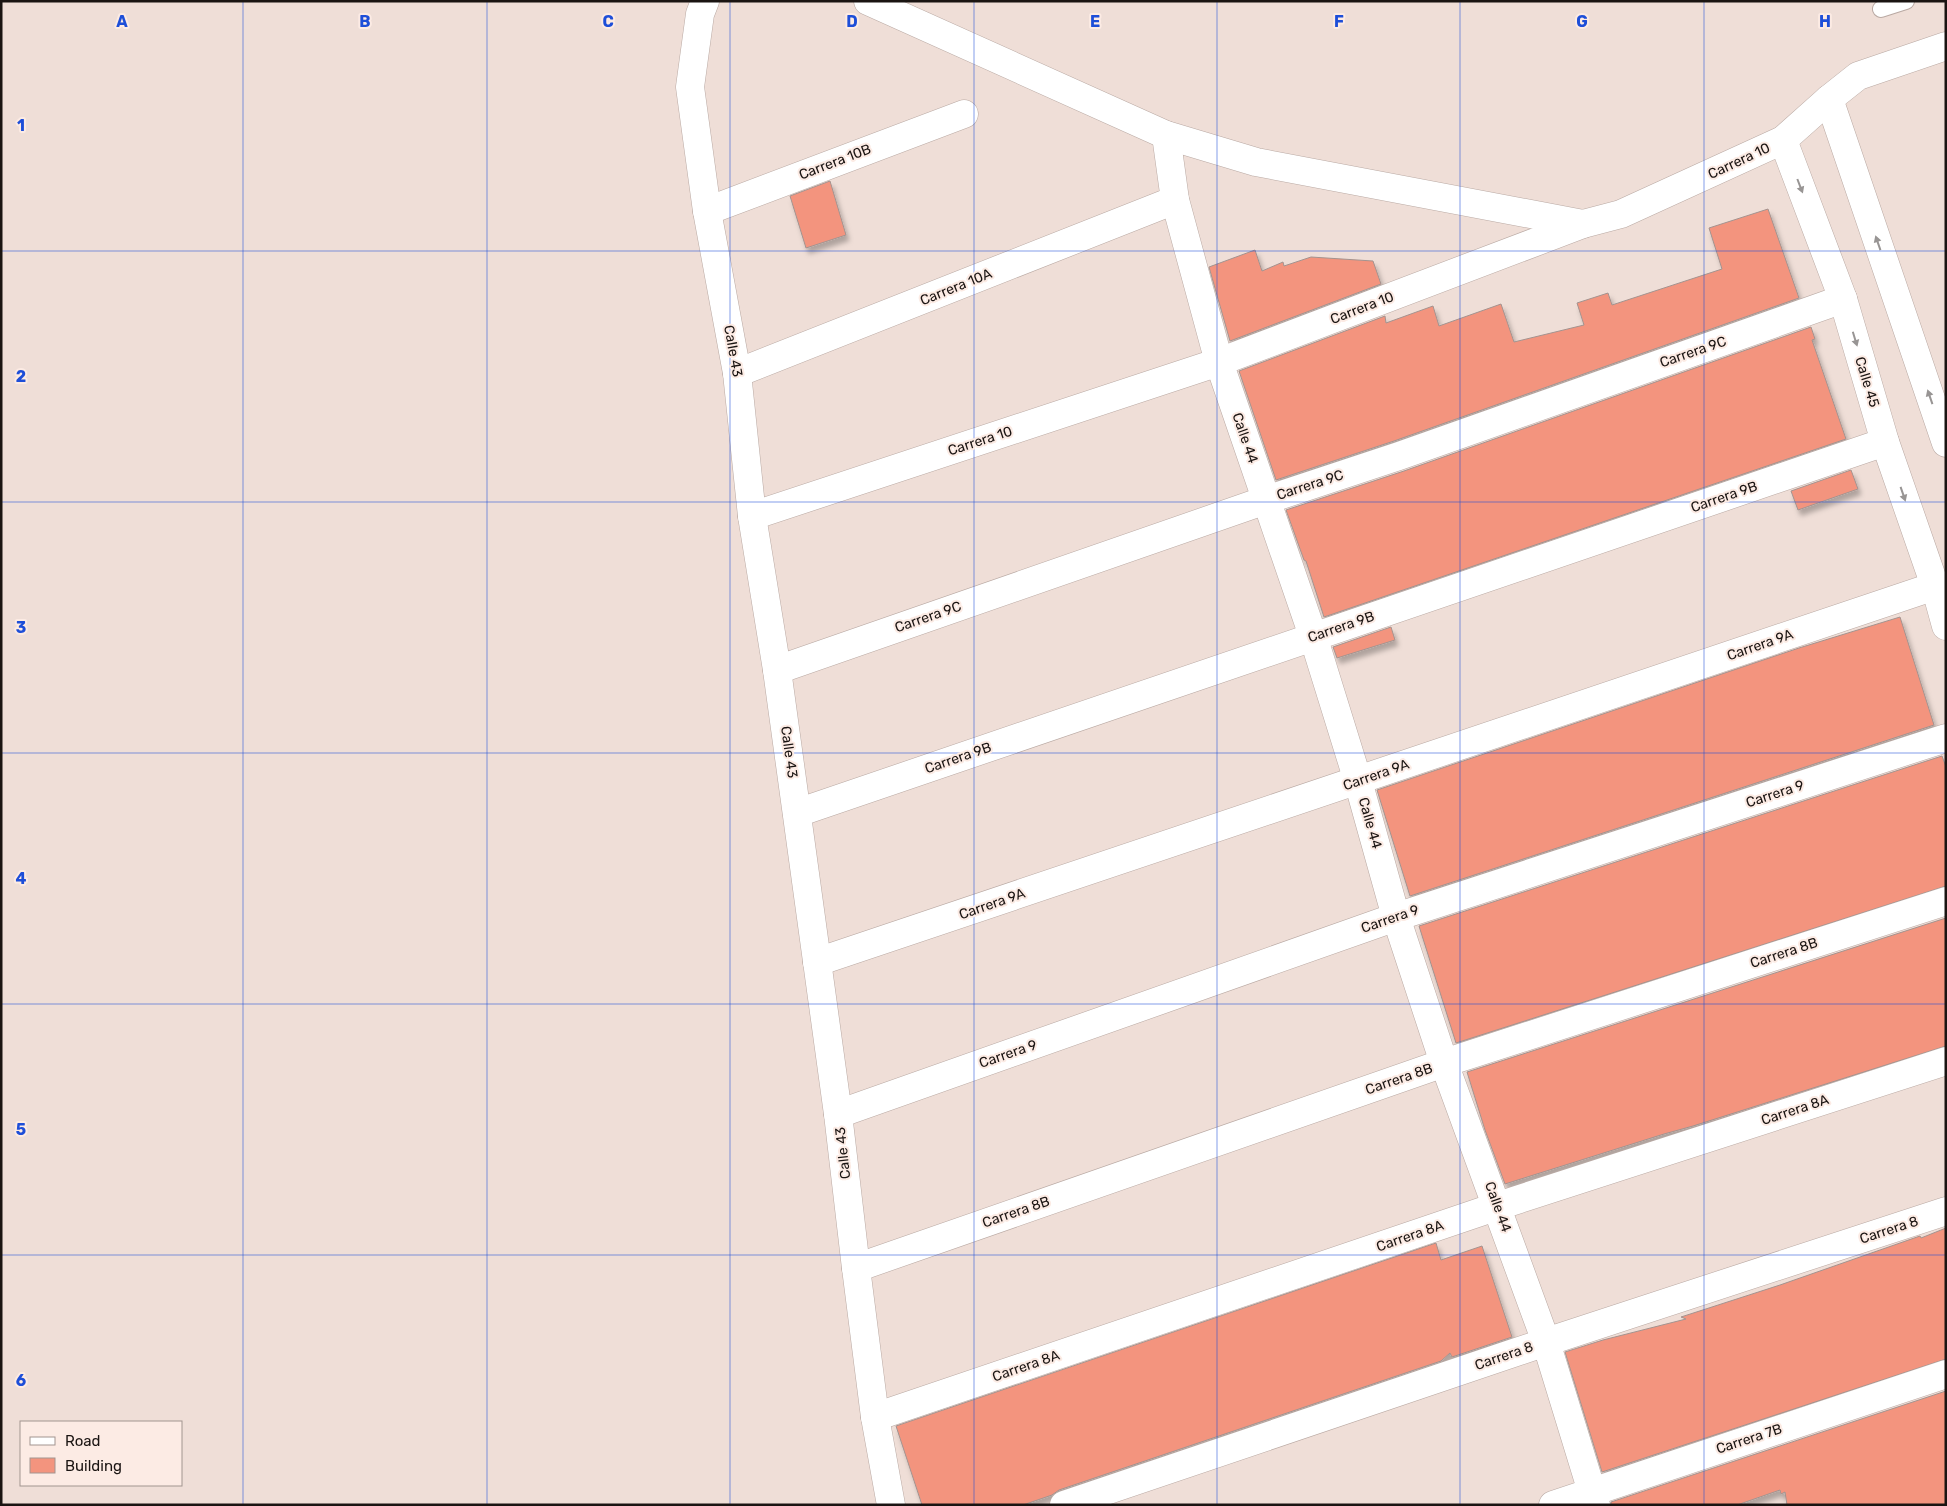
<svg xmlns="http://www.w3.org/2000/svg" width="1947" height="1506" viewBox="0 0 1947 1506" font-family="Rubik,sans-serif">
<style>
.building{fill:#f3947e;stroke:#a3938f;filter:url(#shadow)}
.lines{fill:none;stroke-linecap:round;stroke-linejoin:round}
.service-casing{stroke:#b9a9a3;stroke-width:18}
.minor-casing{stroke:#b9a9a3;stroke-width:29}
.service{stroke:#fff;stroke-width:16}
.minor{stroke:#fff;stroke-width:28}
.oneway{fill:#989594}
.grid{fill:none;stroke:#1d4ed8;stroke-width:1;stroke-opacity:0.55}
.labels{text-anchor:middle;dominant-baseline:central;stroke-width:4;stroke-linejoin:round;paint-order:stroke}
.street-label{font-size:14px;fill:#1a1412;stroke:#fcebe4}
.grid-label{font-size:16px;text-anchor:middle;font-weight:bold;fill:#1d4ed8;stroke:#fcebe4;stroke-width:4;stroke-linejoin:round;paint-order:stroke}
</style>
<defs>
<filter id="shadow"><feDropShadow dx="3" dy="5.5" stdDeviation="2.5" flood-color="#0004"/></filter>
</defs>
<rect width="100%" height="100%" fill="#efded7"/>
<g class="building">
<polygon points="830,181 846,235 806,248 790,196"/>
<polygon points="1768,209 1799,298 1394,441 1276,480 1239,371 1385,316 1386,323 1433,306 1439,326 1501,304 1514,342 1584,325 1577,303 1608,293 1612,305 1722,269 1709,228"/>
<polygon points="1255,250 1262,271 1283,262 1284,266 1311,257 1373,261 1381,284 1230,341 1209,267"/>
<polygon points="1811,327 1815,339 1812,340 1846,439 1324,617 1306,561 1304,560 1286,510 1404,471"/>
<polygon points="1851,470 1858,489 1798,510 1791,491"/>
<polygon points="1900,617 1934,725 1410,896 1377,790 1799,648"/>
<polygon points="1391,627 1395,640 1337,658 1333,647"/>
<polygon points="1942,756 1946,767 1946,886 1456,1043 1419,926"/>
<polygon points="1946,918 1946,1046 1693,1126 1664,1134 1505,1184 1485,1130 1467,1072"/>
<polygon points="1946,1228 1946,1359 1602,1472 1565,1352 1603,1340 1686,1319 1681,1317 1780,1285 1920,1236 1921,1238"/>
<polygon points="1436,1243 1441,1260 1482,1246 1512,1337 1452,1357 1450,1353 1441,1361 1059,1490 1052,1495 1023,1505 922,1505 896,1426"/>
<polygon points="1946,1391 1946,1505 1787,1505 1785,1492 1781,1494 1780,1490 1737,1505 1611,1505 1611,1502"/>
</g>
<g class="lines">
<g class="service-casing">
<polyline id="service" points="1881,9 1906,1"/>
</g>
<g class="minor-casing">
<g id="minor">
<polyline points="705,1 700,14 690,87 707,211 737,373 752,516 777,670 838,1114 856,1268 875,1417 891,1505"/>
<polyline points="868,1 1166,135 1256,162 1583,224"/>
<polyline points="1829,99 1946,443"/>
<polyline points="1166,135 1175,200 1219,362 1313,636 1358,781 1396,917 1444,1063 1546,1342 1596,1505"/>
<polyline points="1783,140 1843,299 1885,442 1935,586 1946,626"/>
<polyline points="707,211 964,114"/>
<polyline points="737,373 1175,200"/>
<polyline points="752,516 1219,362 1583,224 1621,214 1783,140 1829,99 1858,76 1946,46"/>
<polyline points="777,670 1266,500 1399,456 1843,299"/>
<polyline points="797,813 1885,442"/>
<polyline points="817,962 1935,586"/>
<polyline points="838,1114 1396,917 1946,738"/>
<polyline points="856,1268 1444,1063 1946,901"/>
<polyline points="875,1417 1498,1206 1946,1061"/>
<polyline points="1064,1505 1546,1342 1946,1211"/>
<polyline points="1553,1505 1946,1374"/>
</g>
</g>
<use href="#service" class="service"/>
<use href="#minor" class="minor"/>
</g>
<defs><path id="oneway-solid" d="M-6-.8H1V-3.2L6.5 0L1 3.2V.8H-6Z" transform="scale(1.25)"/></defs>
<g class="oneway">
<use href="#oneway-solid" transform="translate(1800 186) rotate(69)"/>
<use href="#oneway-solid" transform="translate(1878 243) rotate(-109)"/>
<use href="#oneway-solid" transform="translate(1855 339) rotate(73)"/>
<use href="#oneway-solid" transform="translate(1930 397) rotate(-109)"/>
<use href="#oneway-solid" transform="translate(1903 494) rotate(71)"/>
</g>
<path class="grid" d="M243 1V1505M487 1V1505M730 1V1505M974 1V1505M1217 1V1505M1460 1V1505M1704 1V1505M1 251H1946M1 502H1946M1 753H1946M1 1004H1946M1 1255H1946"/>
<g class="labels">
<g class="street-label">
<text transform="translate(1739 161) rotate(-25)">Carrera 10</text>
<text transform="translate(835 162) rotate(-21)">Carrera 10B</text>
<text transform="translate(956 287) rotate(-22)">Carrera 10A</text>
<text transform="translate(1362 308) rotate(-21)">Carrera 10</text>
<text transform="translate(733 351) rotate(80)">Calle 43</text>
<text transform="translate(1693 352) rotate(-19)">Carrera 9C</text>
<text transform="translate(1867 382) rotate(73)">Calle 45</text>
<text transform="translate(1245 438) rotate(71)">Calle 44</text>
<text transform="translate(980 441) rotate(-18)">Carrera 10</text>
<text transform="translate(1310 485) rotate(-18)">Carrera 9C</text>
<text transform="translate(1724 497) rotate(-19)">Carrera 9B</text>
<text transform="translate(928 617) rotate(-19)">Carrera 9C</text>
<text transform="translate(1341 627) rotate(-19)">Carrera 9B</text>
<text transform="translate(1760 645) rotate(-19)">Carrera 9A</text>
<text transform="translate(789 752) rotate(82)">Calle 43</text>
<text transform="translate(958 758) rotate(-19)">Carrera 9B</text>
<text transform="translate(1376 775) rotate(-19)">Carrera 9A</text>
<text transform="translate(1775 794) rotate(-18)">Carrera 9</text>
<text transform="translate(1370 823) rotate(74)">Calle 44</text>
<text transform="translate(992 904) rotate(-19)">Carrera 9A</text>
<text transform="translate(1390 919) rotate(-19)">Carrera 9</text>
<text transform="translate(1784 953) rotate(-18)">Carrera 8B</text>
<text transform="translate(1008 1054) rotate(-19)">Carrera 9</text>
<text transform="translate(1399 1079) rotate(-19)">Carrera 8B</text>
<text transform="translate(1795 1110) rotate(-18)">Carrera 8A</text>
<text transform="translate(843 1153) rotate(-96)">Calle 43</text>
<text transform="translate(1498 1207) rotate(70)">Calle 44</text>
<text transform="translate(1016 1212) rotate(-19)">Carrera 8B</text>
<text transform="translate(1889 1230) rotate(-18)">Carrera 8</text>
<text transform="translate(1410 1236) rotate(-19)">Carrera 8A</text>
<text transform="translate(1504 1356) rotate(-19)">Carrera 8</text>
<text transform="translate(1026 1366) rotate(-19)">Carrera 8A</text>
<text transform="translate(1749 1439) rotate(-18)">Carrera 7B</text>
</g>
</g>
<g class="grid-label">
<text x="122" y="27">A</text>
<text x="365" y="27">B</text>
<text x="608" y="27">C</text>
<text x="852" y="27">D</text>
<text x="1095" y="27">E</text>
<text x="1339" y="27">F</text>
<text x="1582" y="27">G</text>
<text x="1825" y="27">H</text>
<text x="21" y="131">1</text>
<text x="21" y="382">2</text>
<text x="21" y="633">3</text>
<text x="21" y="884">4</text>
<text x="21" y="1135">5</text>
<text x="21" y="1386">6</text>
</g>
<rect width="1947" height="1506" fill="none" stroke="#1a1412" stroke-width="5"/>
<rect x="20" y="1421" width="162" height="65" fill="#fcebe4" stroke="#a29590"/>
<rect x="30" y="1437" width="25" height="8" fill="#ffffff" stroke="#a29590"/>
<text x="65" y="1446" font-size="15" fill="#1a1412">Road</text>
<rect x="30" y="1458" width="25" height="15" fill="#f3947e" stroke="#a29590"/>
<text x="65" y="1471" font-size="15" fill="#1a1412">Building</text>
</svg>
